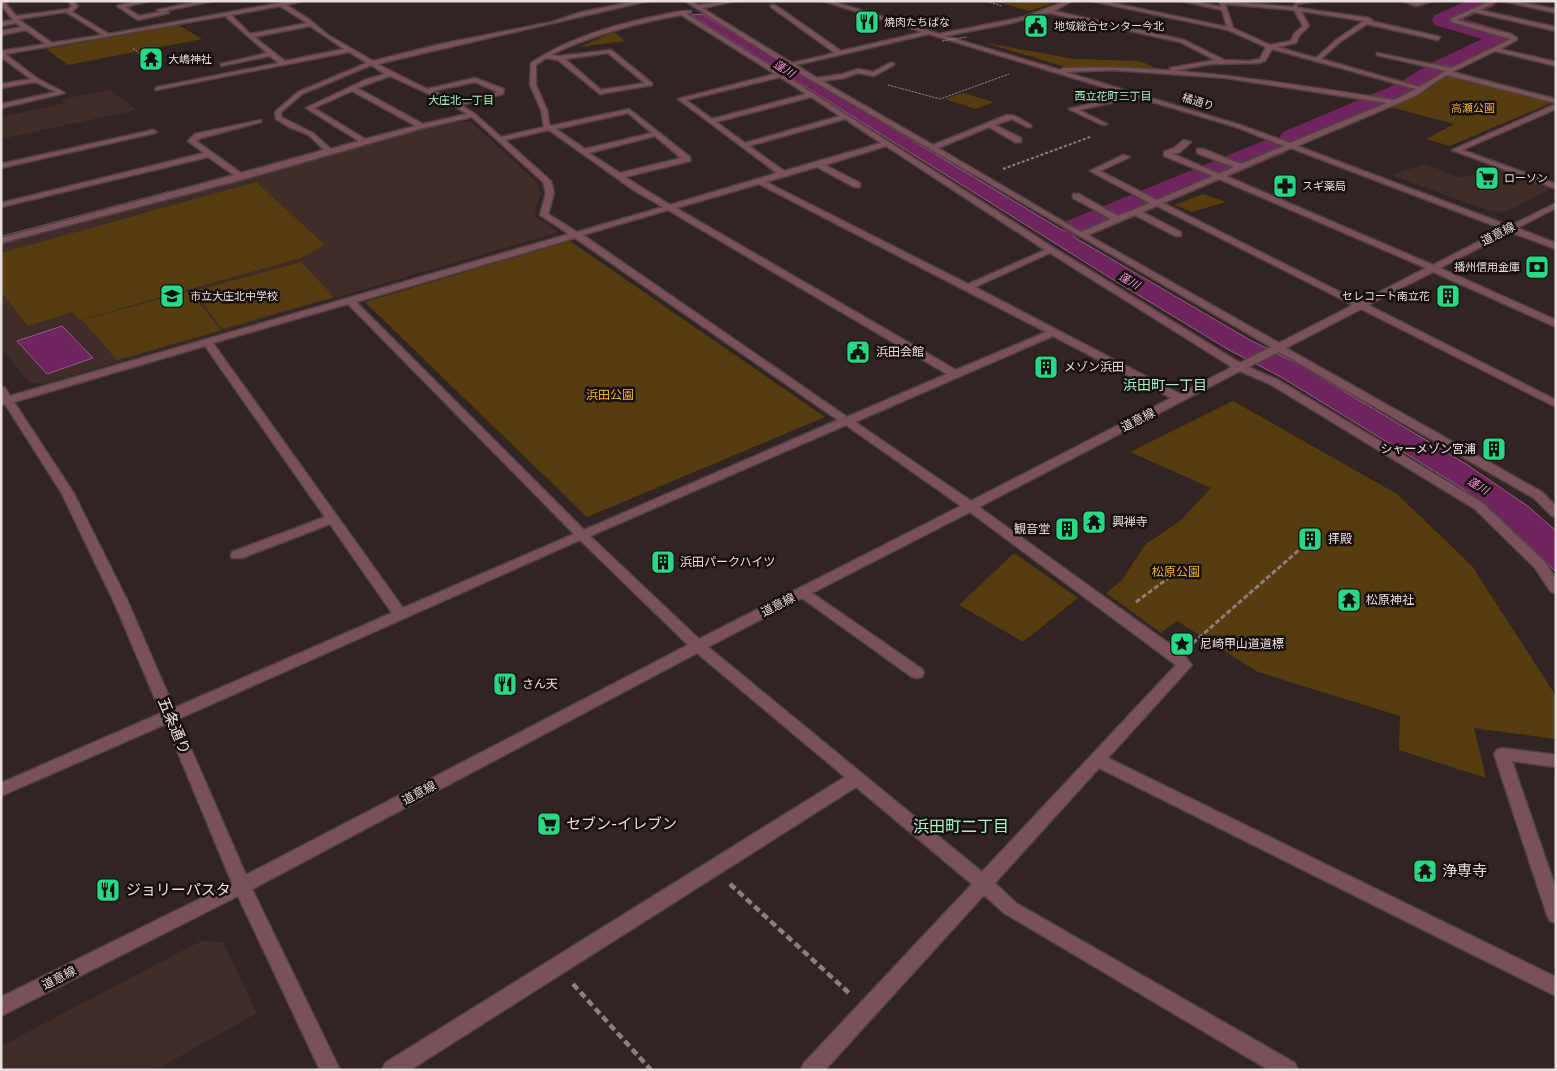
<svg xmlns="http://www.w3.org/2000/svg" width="1557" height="1071" viewBox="0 0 1557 1071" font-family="'Fira Sans','Noto Sans JP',sans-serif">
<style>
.built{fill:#402c29}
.green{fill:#553d0f}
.water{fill:#70255f;stroke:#945d85}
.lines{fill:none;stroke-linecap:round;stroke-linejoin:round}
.stream{fill:#945d85;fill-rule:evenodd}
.river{fill:#70255f;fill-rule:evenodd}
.minor-casing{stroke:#4f4240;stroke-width:3}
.path-far3{stroke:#8c807e;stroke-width:1;stroke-dasharray:2.5 1;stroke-linecap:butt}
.path-far2{stroke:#8c807e;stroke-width:2;stroke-dasharray:3 2;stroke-linecap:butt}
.path-far1{stroke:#8c807e;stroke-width:3;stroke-dasharray:5 2.5;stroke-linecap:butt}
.path{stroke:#8c807e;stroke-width:4.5;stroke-dasharray:7 4;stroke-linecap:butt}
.minor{fill:#7a515b;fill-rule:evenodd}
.path-bridge{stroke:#8c807e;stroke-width:1;stroke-dasharray:2.5 1;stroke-linecap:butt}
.labels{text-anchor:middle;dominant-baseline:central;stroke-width:5;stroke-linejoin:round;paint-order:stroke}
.far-poi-label{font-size:11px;fill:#e9dfde;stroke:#160f0e;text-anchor:start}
.far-water-label{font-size:11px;font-style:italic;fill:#ff95e2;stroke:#160f0e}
.far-neighbourhood-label{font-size:11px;fill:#a7f3c3;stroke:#160f0e}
.far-street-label{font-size:11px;fill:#e9dfde;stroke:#160f0e}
.far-park-label{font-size:11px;fill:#f6b42c;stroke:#160f0e}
.street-label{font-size:12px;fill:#e9dfde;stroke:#160f0e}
.poi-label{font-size:12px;fill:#e9dfde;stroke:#160f0e;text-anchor:start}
.park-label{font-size:12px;fill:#f6b42c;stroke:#160f0e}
.neighbourhood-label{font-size:14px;fill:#a7f3c3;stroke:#160f0e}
.near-street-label{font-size:15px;fill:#e9dfde;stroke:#160f0e}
.near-poi-label{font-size:15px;fill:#e9dfde;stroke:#160f0e;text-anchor:start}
.near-neighbourhood-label{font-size:16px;fill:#a7f3c3;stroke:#160f0e}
</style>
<rect width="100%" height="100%" fill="#322422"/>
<g class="built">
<polygon points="110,90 137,110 1,139 1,117 65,103 62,99"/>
<polygon points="460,121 471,122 537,182 541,194 535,207 536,217 559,232 43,384 29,382 1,348 1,244 274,171 407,132"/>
<polygon points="1426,164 1461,178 1496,168 1547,187 1549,190 1506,212 1489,211 1391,175"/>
<polygon points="201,941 223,942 257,1013 156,1070 1,1070 1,1046"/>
</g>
<g class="green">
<polygon points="993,1 1058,1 1030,11"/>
<polygon points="179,25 202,39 68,65 46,49"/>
<polygon points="614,32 625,41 579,47"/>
<polygon points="985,43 1075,59 1136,61 1145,63 1159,70 1152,71 1110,67 1069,68"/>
<polygon points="1447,76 1547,101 1551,103 1450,146 1426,139 1454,124 1390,107 1424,92"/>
<polygon points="963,93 994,102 976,109 945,99"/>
<polygon points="256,182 325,245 301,258 80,320 72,312 28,326 1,292 1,253"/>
<polygon points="1203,194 1226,202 1192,212 1174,205"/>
<polygon points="570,241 825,417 587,517 365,302"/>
<polygon points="301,262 334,297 222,329 194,291"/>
<polygon points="189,291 221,330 117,360 82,320"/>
<polygon points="1233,401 1397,494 1472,566 1556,696 1556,739 1474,728 1486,778 1399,750 1400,716 1258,672 1177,621 1161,633 1106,593 1121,581 1146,544 1180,521 1211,488 1130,452"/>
<polygon points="1014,553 1078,598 1023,642 959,605"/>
</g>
<g class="water">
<polygon points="702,14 1067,233 1250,340 1302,366 1466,464 1529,507 1556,531 1556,572 1488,508 1462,488 1281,377 1229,350 1112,279 691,15"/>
<polygon points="62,326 93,358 47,374 17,341"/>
</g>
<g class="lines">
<polygon class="stream" points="169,191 174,192 1,240 1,236"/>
<polygon class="river" points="1467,1 1497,1 1494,6 1464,19 1512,33 1516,38 1512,43 1445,75 1417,95 1303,144 1293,147 1288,145 1289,147 1285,153 1091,235 1079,238 1067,235 1062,228 1067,221 1263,141 1274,138 1279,139 1283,132 1399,83 1427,65 1482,39 1435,25 1432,20 1435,15"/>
<g class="minor-casing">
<g id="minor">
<path d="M1 1H4L16 16 69 9 72 6 68 1H73L78 6 72 12 109 34 291 1H303L286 5 307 18 328 35 373 61 441 44 552 22 582 12 637 1H648L377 64 427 89 475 78 504 89 503 94 461 105 475 114 501 137 544 127 541 110 530 85 531 63C569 38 613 25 657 16 668 14 680 10 691 11V13L687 14 772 67 1054 248 1240 363 1271 347 787 66 685 1H691L698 5 736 1 702 8 792 63 835 53 771 7V5H775L841 51 923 32 823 1H831L939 34 1024 17 1066 1H1072L1054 11 1184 40 1224 60 1249 61 1260 59 1266 47 1228 30 1092 1H1103L1227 27 1222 10 1182 1H1193L1221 7 1219 1 1293 7 1296 4 1298 8 1369 18 1372 20 1371 21 1440 37 1438 40 1367 24 1340 42 1321 59 1419 87 1446 71 1377 55V53L1451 68 1511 39 1451 22 1452 18 1491 1H1498L1479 10 1556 27V31L1474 12 1457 20 1511 34 1517 38V40L1500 49 1556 62V66L1495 51 1452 72 1556 99V103L1447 75C1435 81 1426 90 1415 96 1377 113 1336 129 1297 146L1510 226 1556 203V208L1517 228 1556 243V249L1510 232 1440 268 1556 320V327L1433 272 1368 305 1556 400V407L1361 309 1286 348 1542 492 1556 506V517L1552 516 1534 498 1279 352 1248 367 1278 380 1483 503 1545 562 1556 579V593L1551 592 1535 568 1475 509 1270 384 1240 371 979 507 1182 653 1192 665 1108 758 1556 977V996L1099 768 995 883 1016 903 1295 1063 1298 1070H1269L1004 913 984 895 825 1070H801L804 1063 972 884 856 787 410 1070H382L385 1063 845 777 697 653 252 889 340 1070H320L238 896 1 1016V997L232 883 166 724 1 796V783L161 713 114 602 61 492 5 404 1 405V387L5 388 10 396 569 234 540 215 546 193 543 182 472 117 423 128 244 179 1 243V238L234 175 208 157 1 207V203L204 153 188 141 195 134 261 120V122L201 138 196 141 241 173 324 150 309 135 289 127 276 119 275 112 298 92 367 63 349 52 156 90 155 89 158 87 279 63 270 56 221 66V64L267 53 225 16 5 54 38 79 65 93 1 108V104L56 92 35 82 1 88V84L31 79 1 57V51L46 44 26 30 1 35V31L22 27 16 23 1 26V22L13 20 1 5ZM1225 4 1294 10 1303 26 1294 34 1291 41 1270 45 1233 28ZM280 6 307 23 250 34 231 15ZM1301 11 1364 21 1336 40 1316 58 1277 47 1296 43 1299 36 1309 26ZM66 12 103 35 52 43 18 19ZM1049 13 1180 42 1215 60 1170 68 1172 71 1211 64 1258 63 1265 61 1272 49 1416 89 1394 100C1284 83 1174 64 1063 68L1060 70 945 36 1007 24ZM681 15 775 74 678 99 777 173 670 205 625 177 690 161V157L629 109 551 126 549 124 547 110 536 85V65L546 58 558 60 600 94 652 85V83L611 50 560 56 550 55C592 35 636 23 681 15ZM310 26 344 49 285 61 254 37ZM929 34 1129 95 1069 109 1102 125 1107 124 1079 110 1136 97 1236 127 1284 146 1241 164 1203 149H1197V153L1234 167 1219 174 1173 154 1180 152 1191 142 1184 140 1174 148 1164 152V156L1213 176 1157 200 1100 171 1130 157 1123 155 1090 171 1150 203 1118 216 1079 194H1073V198L1111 219 1081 232 938 148 989 127 1015 142H1021V138L995 125 1012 119 1027 127H1031V125L1015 116 1007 115 933 145 822 81 844 78 858 73 874 76 894 65V63H890L873 72 858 69 843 74 817 78 796 65ZM608 53 645 83 601 90 565 59ZM371 65 385 74 365 80 306 108 359 141 331 149 313 133 281 117V112L302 94ZM1113 70 1226 78 1387 103 1290 143 1240 125 1065 72ZM390 76 453 105 467 114 423 124 357 88ZM780 77 806 94 712 119 686 100ZM475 82 498 92 456 102 433 91ZM352 91 416 126 365 139 314 108ZM811 97 840 116 745 143 716 122ZM628 113 652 133 585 149 556 129ZM845 119 881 143 784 171 749 146ZM549 130 635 191 663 207 577 232 548 214 554 193 551 181 505 140ZM655 136 681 158 620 173 589 153ZM886 146 1045 250 968 284 766 182 817 167 854 187H860V183L825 165ZM1291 148 1503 229 1433 265 1226 176ZM1219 179 1426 268 1360 302 1163 203ZM759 184 1046 332 956 370 676 208ZM1157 206 1353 305 1279 343 1088 235 1135 215 1175 236H1181V232L1142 212ZM668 210 947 374 847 417 583 235ZM575 238 838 420 584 530 356 302ZM1050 253 1232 367 1180 394 975 287ZM348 304 574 534 403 608 213 343ZM1053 336 1171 398 971 501 855 422ZM205 346 325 517 232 552 231 555 232 558H242L330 524 392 613 174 708 128 602 73 492 14 402ZM846 425 961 506 699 639 590 536ZM970 512 1176 665 982 872 708 647 802 598 912 677 917 678 922 677 924 673 922 669 812 593ZM580 540 688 645 246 875 178 719Z"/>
<polygon points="137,1 149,1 125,7 139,16 166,11 169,13 138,20 117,6"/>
<polygon points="201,1 213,1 160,12 157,10"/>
<polygon points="1319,1 1297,4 1294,2 1295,1"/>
<polygon points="1403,1 1433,1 1416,6"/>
<polygon points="1503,1 1514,1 1556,9 1556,13"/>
<polygon points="1556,104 1556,109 1462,150 1556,184 1556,189 1452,150"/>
<polygon points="153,130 157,132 155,133 1,168 1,164"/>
<polygon points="1502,748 1556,755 1556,767 1512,761 1556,889 1556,923 1550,921 1547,915 1494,754 1497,750"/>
</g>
</g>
<g class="path-far3">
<polyline points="986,1 1002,6"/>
<polyline points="133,48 152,65"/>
<polyline points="888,85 940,99 1009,74"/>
</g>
<polyline class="path-far2" points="1003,169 1090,137"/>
<g class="path-far1">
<polyline points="1136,602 1182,568"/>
<polyline points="1193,643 1299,550"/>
</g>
<g class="path">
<polyline points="730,884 849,993"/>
<polyline points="573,984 651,1070"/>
</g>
<use href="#minor" class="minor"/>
<polyline class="path-bridge" points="942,41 967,37"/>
</g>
<defs>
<g id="restaurant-square" transform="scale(1.25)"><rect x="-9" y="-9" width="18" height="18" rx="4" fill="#29d885" stroke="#160f0e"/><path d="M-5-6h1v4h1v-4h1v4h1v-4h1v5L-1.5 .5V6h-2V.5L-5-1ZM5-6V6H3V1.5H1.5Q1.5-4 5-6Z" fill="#111"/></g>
<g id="civic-square" transform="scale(1.25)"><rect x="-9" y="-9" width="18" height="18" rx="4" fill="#29d885" stroke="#160f0e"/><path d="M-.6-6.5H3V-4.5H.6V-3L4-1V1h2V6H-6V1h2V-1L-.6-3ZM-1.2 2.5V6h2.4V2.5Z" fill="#111"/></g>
<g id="temple-square" transform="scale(1.25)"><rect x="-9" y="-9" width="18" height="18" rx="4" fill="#29d885" stroke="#160f0e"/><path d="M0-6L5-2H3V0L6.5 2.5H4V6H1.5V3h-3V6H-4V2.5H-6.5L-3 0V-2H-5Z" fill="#111"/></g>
<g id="supermarket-square" transform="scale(1.25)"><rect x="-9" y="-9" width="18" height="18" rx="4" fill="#29d885" stroke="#160f0e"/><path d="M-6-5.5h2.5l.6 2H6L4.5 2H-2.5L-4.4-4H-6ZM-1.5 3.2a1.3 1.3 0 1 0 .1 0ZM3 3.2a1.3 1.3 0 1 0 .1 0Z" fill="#111"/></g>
<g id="pharmacy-square" transform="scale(1.25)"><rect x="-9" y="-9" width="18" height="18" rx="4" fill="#29d885" stroke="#160f0e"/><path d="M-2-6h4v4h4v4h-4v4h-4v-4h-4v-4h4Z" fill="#111"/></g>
<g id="bank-square" transform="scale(1.25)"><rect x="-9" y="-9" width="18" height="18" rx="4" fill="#29d885" stroke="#160f0e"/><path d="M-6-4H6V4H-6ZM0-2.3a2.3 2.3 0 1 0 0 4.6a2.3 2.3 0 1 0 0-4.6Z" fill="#111"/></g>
<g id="school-square" transform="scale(1.25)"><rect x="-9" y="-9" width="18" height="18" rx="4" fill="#29d885" stroke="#160f0e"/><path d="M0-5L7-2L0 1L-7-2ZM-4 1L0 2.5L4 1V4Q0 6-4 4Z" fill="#111"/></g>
<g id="building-square" transform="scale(1.25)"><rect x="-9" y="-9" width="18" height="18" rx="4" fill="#29d885" stroke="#160f0e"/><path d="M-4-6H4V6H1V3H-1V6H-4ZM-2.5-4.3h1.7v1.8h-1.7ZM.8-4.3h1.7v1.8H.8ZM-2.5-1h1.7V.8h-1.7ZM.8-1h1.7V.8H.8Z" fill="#111"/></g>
<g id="sight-square" transform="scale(1.25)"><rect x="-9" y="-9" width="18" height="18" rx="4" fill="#29d885" stroke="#160f0e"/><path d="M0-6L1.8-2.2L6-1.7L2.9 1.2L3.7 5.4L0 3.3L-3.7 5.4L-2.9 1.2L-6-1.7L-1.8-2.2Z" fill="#111"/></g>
</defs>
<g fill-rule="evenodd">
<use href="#restaurant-square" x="867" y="22"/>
<use href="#civic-square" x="1036" y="26"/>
<use href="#temple-square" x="151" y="59"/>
<use href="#supermarket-square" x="1487" y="178"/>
<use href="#pharmacy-square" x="1285" y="186"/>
<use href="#bank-square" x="1537" y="267"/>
<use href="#school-square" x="172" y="296"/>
<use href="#building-square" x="1448" y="296"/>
<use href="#civic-square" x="858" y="352"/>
<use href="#building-square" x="1046" y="367"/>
<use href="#building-square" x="1494" y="449"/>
<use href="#temple-square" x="1094" y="522"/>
<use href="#building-square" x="1067" y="529"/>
<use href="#building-square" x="1310" y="539"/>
<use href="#building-square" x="663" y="562"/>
<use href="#temple-square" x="1349" y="600"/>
<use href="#sight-square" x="1182" y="644"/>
<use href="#restaurant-square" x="505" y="684"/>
<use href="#supermarket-square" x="549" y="824"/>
<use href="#temple-square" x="1425" y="871"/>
<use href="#restaurant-square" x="108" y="890"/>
</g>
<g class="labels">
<g class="far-poi-label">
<text x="884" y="22">焼肉たちばな</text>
<text x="1054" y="26">地域総合センター今北</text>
<text x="168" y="59">大嶋神社</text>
<text x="1504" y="178">ローソン</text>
<text x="1302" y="186">スギ薬局</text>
<text x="1520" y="267" text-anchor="end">播州信用金庫</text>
<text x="190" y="296">市立大庄北中学校</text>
<text x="1430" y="296" text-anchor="end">セレコート南立花</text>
</g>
<g class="far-water-label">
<text transform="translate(784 69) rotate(32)">蓬川</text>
<text transform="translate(1129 281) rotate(30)">蓬川</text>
<text transform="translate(1478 486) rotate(31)">蓬川</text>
</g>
<g class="far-neighbourhood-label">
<text x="1113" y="96">西立花町三丁目</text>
<text x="461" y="100">大庄北一丁目</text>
</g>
<g class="far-street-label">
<text transform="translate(1198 102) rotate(17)">橘通り</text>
</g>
<g class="far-park-label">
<text x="1473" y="108">高瀬公園</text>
</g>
<g class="street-label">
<text transform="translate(1498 234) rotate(-27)">道意線</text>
<text transform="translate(1138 420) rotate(-27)">道意線</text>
<text transform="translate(778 605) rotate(-27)">道意線</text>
<text transform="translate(419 793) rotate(-28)">道意線</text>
<text transform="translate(59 978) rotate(-27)">道意線</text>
</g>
<g class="poi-label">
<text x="876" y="352">浜田会館</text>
<text x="1064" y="367">メゾン浜田</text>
<text x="1476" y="449" text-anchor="end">シャーメゾン宮浦</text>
<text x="1112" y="522">興禅寺</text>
<text x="1050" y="529" text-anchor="end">観音堂</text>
<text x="1328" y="539">拝殿</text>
<text x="680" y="562">浜田パークハイツ</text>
<text x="1366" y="600">松原神社</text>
<text x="1200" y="644">尼崎甲山道道標</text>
<text x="522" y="684">さん天</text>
</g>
<g class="park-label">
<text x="610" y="395">浜田公園</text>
<text x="1176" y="572">松原公園</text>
</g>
<g class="neighbourhood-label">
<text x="1165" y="385">浜田町一丁目</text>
</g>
<g class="near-street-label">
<text transform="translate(174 726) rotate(67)">五条通り</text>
</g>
<g class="near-poi-label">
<text x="566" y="824">セブン-イレブン</text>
<text x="1442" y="871">浄専寺</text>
<text x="126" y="890">ジョリーパスタ</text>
</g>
<g class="near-neighbourhood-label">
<text x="961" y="826">浜田町二丁目</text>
</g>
</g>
<rect width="1557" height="1071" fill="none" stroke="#e9dfde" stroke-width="5"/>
</svg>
